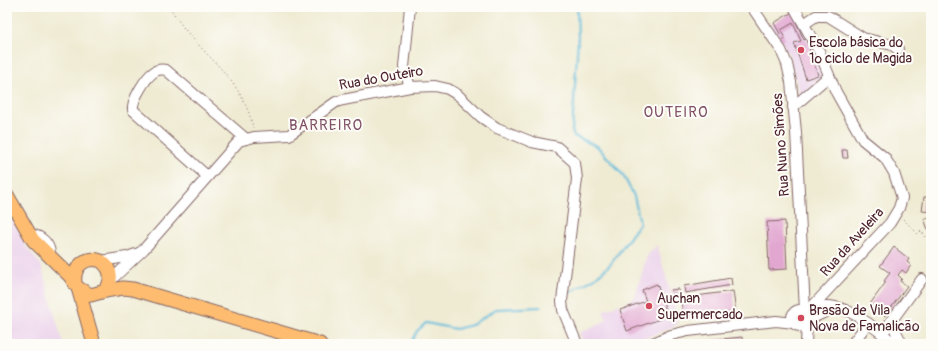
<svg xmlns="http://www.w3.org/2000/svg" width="938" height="351" viewBox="0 0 938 351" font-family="Pangolin,sans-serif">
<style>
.built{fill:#ebd1eb}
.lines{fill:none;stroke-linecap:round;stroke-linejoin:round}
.stream{stroke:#5fbbdd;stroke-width:2}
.building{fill:#e2a7d1}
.minor-casing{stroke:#846666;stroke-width:12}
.major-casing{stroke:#846666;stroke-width:15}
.path{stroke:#846666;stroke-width:1;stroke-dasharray:1 3;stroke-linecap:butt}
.minor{stroke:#fff;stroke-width:10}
.major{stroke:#fdbc6f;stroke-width:13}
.poi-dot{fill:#d1495b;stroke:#fdfcf7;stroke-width:1.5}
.labels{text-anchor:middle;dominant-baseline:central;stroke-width:4;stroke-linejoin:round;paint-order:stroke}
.poi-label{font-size:14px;fill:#4a1f2b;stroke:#fdfcf7;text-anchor:start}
.street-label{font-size:14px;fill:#4a1f2b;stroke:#fdfcf7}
.neighbourhood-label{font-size:15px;letter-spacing:1px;fill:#7f4f65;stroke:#fdfcf7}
</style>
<rect width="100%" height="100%" fill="#fdfcf7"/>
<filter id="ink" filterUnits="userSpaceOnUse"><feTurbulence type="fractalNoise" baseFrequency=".025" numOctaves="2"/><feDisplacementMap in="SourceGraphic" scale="8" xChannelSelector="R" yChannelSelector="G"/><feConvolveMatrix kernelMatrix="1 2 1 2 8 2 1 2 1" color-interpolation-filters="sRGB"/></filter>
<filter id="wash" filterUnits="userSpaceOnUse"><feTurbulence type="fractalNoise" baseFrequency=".012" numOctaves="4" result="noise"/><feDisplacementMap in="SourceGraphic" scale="16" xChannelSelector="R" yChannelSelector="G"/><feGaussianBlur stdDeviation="0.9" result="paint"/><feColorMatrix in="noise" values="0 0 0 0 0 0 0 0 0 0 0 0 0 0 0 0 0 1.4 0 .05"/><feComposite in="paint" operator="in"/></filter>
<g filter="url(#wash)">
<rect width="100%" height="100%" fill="#efebd3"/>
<g class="built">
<polygon points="794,11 826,74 800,96 789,54 770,25"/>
<polygon points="7,208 23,238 26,247 41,265 63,344 7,344"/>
<polygon points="657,245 678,321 677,325 631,344 584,344 579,333 607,320 603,311 619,304 620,307 635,297 647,256"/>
</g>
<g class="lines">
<g class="stream">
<polyline points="567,294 595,278 610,265 640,223 634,196 623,175 597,146 574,136 572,131 578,39 577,7"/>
<polyline points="410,344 417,331 426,323 456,329 472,325 496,309 541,307"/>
</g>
</g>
<g id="blocks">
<g class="building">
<polygon points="794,11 799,20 796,22 804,40 806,39 818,75 806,79 794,43 801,41 793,23 781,30 785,39 781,41 777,35 780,34 774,23"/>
<polygon points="842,150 847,150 848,158 843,158"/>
<polygon points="924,197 931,197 931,212 922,211"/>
<polygon points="931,216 931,231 929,232 924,219"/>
<polygon points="785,221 787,269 769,270 767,222"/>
<polygon points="894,247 909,259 907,262 911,265 906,273 902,270 898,275 902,279 900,281 907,286 885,316 870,304 886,282 884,281 890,273 880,266"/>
<polygon points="731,278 732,285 685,293 684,286"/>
<polygon points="657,284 668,316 627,331 620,310 646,301 642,290"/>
<polygon points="678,289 679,293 672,294 671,290"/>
<polygon points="733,291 736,312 683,318 681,298"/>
<polygon points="742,337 743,344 713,344 712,340"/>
</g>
</g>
</g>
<g filter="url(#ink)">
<use href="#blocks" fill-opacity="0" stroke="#846666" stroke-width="1"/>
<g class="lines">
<g class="minor-casing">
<g id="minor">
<polyline points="752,7 781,50 787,64 791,82 796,132 805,311"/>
<polyline points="794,7 819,51 836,92 863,140 885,158 894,173 902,198 899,208 890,223 810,309"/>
<polyline points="804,24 816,16 828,16 863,38 892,45 898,49"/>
<polyline points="410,87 404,67 410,7"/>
<polyline points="793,107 829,76"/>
<path d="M207 176 133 110C131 101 146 77 154 72 158 69 161 69 166 70L245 138"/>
<path d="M30 235C41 234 51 245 50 256"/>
<polyline points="101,261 127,257 139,253"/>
<polyline points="110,281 144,249 239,141 254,137 289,135 336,102 343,100 410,87 435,86 448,89 458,95 481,117 497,128 532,142 557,147 575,163 577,179 562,301 563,310 577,344"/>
<path d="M810 309C843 296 871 327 896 344"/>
<circle cx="800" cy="318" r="8"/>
<polyline points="808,320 834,308"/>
<polyline points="891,321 902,344"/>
<polyline points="882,334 922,279"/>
<polyline points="651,344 671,335 688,331 776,321 794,323"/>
<polyline points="806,344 807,323"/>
<polyline points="852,344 868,323"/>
</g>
</g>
<g class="major-casing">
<g id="major">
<path d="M7 195 33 240 70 276 78 288 91 295 105 291C113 280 112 269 101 261 85 255 73 267 75 283"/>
<polyline points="78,288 94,344"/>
<polyline points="105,291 123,288 133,289 320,344"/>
</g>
</g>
<g class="path">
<path d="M170 7C194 52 242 73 253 128"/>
<polyline points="903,219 918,234 921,231 931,243"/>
</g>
<use href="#minor" class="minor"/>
<use href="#major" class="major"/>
</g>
</g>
<g class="poi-dot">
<circle cx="801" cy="50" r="4"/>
<circle cx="649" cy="306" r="4"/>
<circle cx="801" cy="318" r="4"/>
</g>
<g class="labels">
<g class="poi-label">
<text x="809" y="42">Escola básica do<tspan x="809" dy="16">1º ciclo de Magida</tspan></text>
<text x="657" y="298">Auchan<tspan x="657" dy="16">Supermercado</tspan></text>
<text x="809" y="310">Brasão de Vila<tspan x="809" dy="16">Nova de Famalicão</tspan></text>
</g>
<g class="street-label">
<text transform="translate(381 78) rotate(-10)">Rua do Outeiro</text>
<text transform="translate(781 145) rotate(-94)">Rua Nuno Simões</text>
<text transform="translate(852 242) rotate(-48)">Rua da Aveleira</text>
</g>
<g class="neighbourhood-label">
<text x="676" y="112">OUTEIRO</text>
<text x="326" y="125">BARREIRO</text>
</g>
</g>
<rect width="938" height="351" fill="none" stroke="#fdfcf7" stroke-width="24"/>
</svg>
